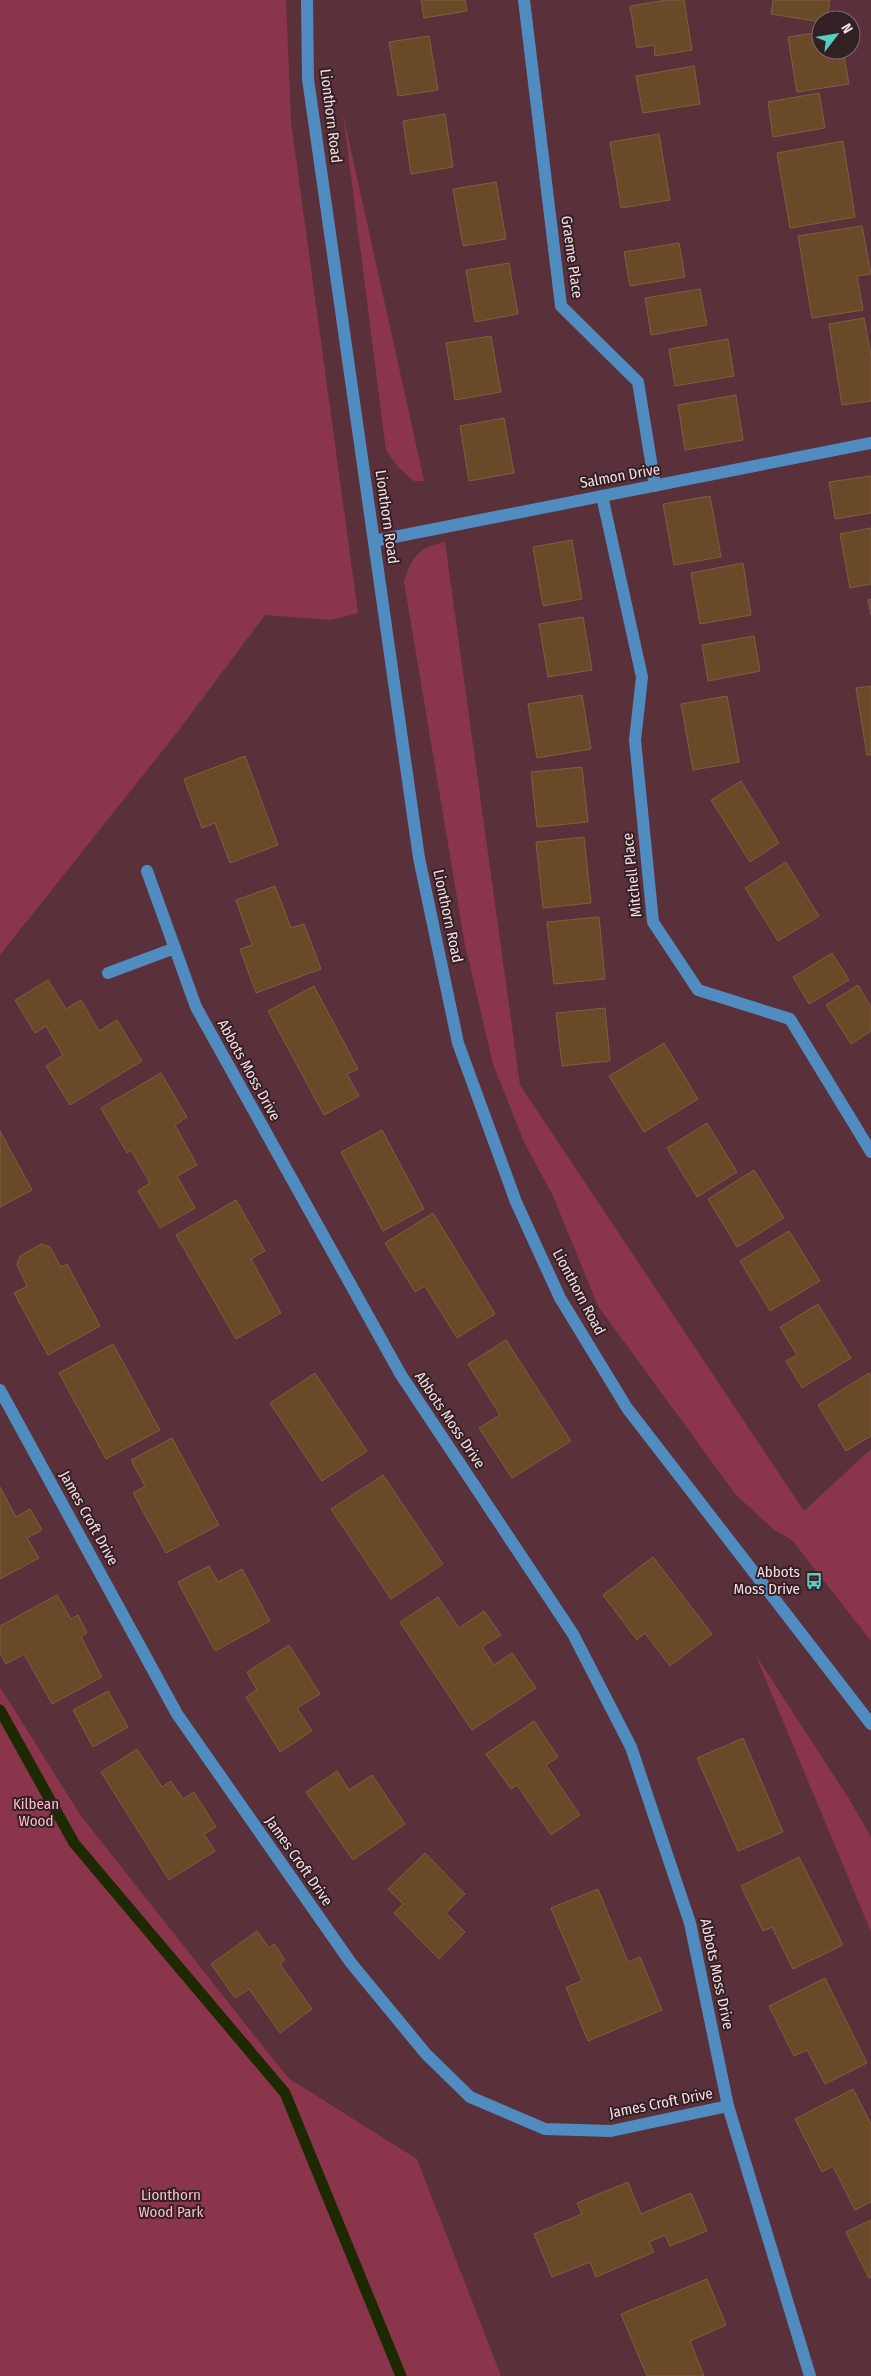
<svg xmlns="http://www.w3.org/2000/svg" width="871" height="2376" viewBox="0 0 871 2376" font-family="'Fira Sans Condensed',sans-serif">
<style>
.green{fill:#8a354c}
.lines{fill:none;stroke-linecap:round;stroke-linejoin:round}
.stream{stroke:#1c2901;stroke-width:11}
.building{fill:#694927;stroke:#7d5f40}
.minor{stroke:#508cc0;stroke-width:12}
.labels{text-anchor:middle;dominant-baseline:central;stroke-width:4;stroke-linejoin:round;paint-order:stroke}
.street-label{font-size:15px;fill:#f8dde2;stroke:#332024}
.poi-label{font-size:15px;fill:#f8dde2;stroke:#332024;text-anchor:end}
.park-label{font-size:15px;fill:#febcc8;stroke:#332024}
</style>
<rect width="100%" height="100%" fill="#5a313a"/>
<g class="green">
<polygon points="0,0 286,0 291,122 358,613 330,620 265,615 175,735 0,955"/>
<polygon points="343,114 424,481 414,481 398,467 386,450"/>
<path d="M445 542 520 1085 804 1511 871 1449V1641L792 1540 773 1529 736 1495 598 1306 553 1196 524 1142 493 1064 465 945 404 582C412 557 418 547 445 542Z"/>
<polygon points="755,1654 849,1799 871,1837 871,1932"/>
<polygon points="0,1687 81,1816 288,2078 417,2159 501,2376 0,2376"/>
</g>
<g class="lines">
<polyline class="stream" points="0,1710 74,1843 285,2093 401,2376"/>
</g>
<g class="building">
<polygon points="421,0 465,0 467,11 424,18"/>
<polygon points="667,0 684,0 692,50 655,56 654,45 637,48 630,6"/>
<polygon points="773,0 830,0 827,20 821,20 821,22 771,14"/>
<polygon points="821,32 821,50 843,50 849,84 797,92 788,37"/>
<polygon points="429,36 438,90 398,96 389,42"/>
<polygon points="694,66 700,104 643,113 636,76"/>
<polygon points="819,93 825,128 773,137 768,102"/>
<polygon points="445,114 453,167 411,174 403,121"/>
<polygon points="659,134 670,200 621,208 610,142"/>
<polygon points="843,141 855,217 790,228 777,153"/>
<polygon points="496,182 506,239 463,246 453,189"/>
<polygon points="862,226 871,274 857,276 863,310 812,318 798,236"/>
<polygon points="679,243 685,277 630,286 624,252"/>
<polygon points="509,263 518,314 475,322 466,270"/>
<polygon points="700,289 707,325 651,335 645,298"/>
<polygon points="864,318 871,355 871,401 842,405 829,324"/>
<polygon points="491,336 501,392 455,400 446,343"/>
<polygon points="728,339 734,376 675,386 669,349"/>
<polygon points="736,395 743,440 685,450 678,405"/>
<polygon points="504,418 514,473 469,481 460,426"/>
<polygon points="871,476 871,513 835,519 829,482"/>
<polygon points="710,496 721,557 674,565 663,504"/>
<polygon points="871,528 871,584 850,588 840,534"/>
<polygon points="572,540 582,599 543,606 533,547"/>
<polygon points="743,563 751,615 700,624 691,573"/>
<polygon points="871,599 871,615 868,600"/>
<polygon points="583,617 592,670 548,677 539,624"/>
<polygon points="754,636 760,671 708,681 702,645"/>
<polygon points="871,686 871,755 867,755 856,688"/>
<polygon points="582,695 591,749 537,758 528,704"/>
<polygon points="727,696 739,762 693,770 681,704"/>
<polygon points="245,756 278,845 230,863 215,823 202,828 184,779"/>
<polygon points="582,767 588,822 537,827 531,772"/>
<polygon points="741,781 779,843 750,862 711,800"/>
<polygon points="584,837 591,903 543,908 536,842"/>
<polygon points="786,862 819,916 778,941 745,888"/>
<polygon points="275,886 291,928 304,924 321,969 256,993 240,949 252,945 236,900"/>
<polygon points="599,917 605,979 554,984 547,922"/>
<polygon points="832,953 849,980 809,1004 793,977"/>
<polygon points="48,980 66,1009 81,1000 99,1031 117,1020 142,1061 70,1105 46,1066 63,1055 46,1026 35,1033 15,1000"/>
<polygon points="858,985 871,1007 871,1031 851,1044 826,1005"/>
<polygon points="314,986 358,1069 347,1074 359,1096 324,1115 268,1011"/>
<polygon points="605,1008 610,1061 562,1066 556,1013"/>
<polygon points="664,1043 698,1099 644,1132 609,1076"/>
<polygon points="161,1073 187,1117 175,1125 197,1165 177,1176 195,1208 160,1228 138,1191 150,1183 131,1150 127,1153 101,1108"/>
<polygon points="707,1123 737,1172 697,1197 667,1148"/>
<polygon points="382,1130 424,1209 383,1231 341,1152"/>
<polygon points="0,1131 32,1190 0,1207"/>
<polygon points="754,1170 784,1218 737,1247 708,1199"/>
<polygon points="236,1200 265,1251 251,1259 281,1313 236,1339 176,1235"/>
<polygon points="433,1213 495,1314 457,1338 425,1286 415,1292 385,1243"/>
<polygon points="789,1231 820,1281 770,1311 740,1261"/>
<polygon points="41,1244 50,1247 61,1267 67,1264 100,1326 48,1355 14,1293 27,1286 17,1265 20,1256"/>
<polygon points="818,1304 851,1358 802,1388 786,1361 797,1355 780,1327"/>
<polygon points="506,1340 571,1441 512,1478 479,1428 500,1415 468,1364"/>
<polygon points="113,1344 160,1430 106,1459 59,1373"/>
<polygon points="315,1373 367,1451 322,1481 270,1403"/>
<polygon points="869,1373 871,1376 871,1436 846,1451 818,1405"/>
<polygon points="172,1438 219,1525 166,1553 133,1493 145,1486 131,1460"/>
<polygon points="383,1475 443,1564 391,1599 331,1509"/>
<polygon points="0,1487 16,1517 30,1509 42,1530 27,1538 39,1558 0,1579"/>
<polygon points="653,1557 712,1634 670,1666 645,1633 637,1640 603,1595"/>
<polygon points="209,1566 218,1582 242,1569 270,1621 215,1651 178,1582"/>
<polygon points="57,1595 71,1619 78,1615 87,1633 81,1637 102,1677 52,1704 24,1654 6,1664 0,1653 0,1626"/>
<polygon points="438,1597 459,1628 484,1611 501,1635 482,1647 494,1665 512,1653 536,1688 472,1730 400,1622"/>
<polygon points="289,1645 320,1694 297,1708 312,1731 280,1752 246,1697 257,1690 247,1672"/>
<polygon points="108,1691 128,1727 93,1747 73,1710"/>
<polygon points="534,1721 558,1757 546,1765 580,1815 551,1835 517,1785 511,1789 486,1754"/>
<polygon points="743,1738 783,1832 738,1851 697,1758"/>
<polygon points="137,1749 162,1787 171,1781 183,1799 194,1792 216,1827 204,1834 215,1851 169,1880 101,1772"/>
<polygon points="337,1771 349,1790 372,1775 405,1824 353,1860 306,1792"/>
<polygon points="425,1853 465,1894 446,1913 465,1932 439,1959 394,1913 403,1904 388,1889"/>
<polygon points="799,1857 843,1945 793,1969 772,1927 763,1931 741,1886"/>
<polygon points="598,1889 628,1962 640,1957 662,2010 588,2041 566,1987 582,1981 551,1908"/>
<polygon points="257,1931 269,1948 274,1944 285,1960 280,1964 312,2009 280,2033 249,1989 235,1998 211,1964"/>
<polygon points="825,1978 867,2063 825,2084 807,2050 794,2056 769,2006"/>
<polygon points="853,2089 871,2124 871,2202 855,2210 833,2166 822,2172 795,2119"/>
<polygon points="628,2182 641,2214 691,2193 707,2231 670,2246 665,2235 649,2242 654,2252 596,2277 590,2262 552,2277 534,2234 582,2214 577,2203"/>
<polygon points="871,2220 871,2277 869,2278 846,2232"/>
<polygon points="707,2279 726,2325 690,2341 704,2376 647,2376 621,2314"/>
</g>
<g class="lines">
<g class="minor">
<polyline points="307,0 308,79 419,858 458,1043 516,1202 560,1298 627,1408 871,1724"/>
<polyline points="524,0 561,306 638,382 655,486"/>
<polyline points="602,496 642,677 635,740 653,922 698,990 790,1019 871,1152"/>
<polyline points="374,541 871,443"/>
<polyline points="147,871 196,1007 401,1375 573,1634 631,1747 690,1923 728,2106 810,2376"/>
<polyline points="108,973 175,948"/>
<polyline points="0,1390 177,1714 351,1963 426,2054 470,2097 545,2129 611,2131 728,2106"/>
</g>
</g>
<defs>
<g id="bus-bare" transform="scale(1.35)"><path d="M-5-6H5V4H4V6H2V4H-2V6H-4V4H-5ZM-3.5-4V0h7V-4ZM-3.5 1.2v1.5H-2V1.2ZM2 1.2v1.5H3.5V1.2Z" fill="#57cec2" stroke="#332024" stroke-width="2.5" paint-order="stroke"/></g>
</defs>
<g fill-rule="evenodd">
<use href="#bus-bare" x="814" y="1581"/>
</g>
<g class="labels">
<g class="street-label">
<text transform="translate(331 116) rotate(83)">Lionthorn Road</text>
<text transform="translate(572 257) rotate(82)">Graeme Place</text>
<text transform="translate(620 476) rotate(-10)">Salmon Drive</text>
<text transform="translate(387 517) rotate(82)">Lionthorn Road</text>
<text transform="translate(632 875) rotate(-96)">Mitchell Place</text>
<text transform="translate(448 916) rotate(78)">Lionthorn Road</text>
<text transform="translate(249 1070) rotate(61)">Abbots Moss Drive</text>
<text transform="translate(579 1292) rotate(62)">Lionthorn Road</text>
<text transform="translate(450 1420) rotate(56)">Abbots Moss Drive</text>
<text transform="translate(89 1518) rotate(61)">James Croft Drive</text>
<text transform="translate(299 1861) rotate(55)">James Croft Drive</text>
<text transform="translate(717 1974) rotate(78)">Abbots Moss Drive</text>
<text transform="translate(661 2103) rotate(-11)">James Croft Drive</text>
</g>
<g class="poi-label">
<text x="800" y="1572">Abbots<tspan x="800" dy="17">Moss Drive</tspan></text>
</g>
<g class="park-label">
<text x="36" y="1804">Kilbean<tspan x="36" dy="17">Wood</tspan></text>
<text x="171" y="2195">Lionthorn<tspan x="171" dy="17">Wood Park</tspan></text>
</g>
</g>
<g transform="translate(836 35) rotate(59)"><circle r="24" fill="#332024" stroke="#826c70"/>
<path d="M0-4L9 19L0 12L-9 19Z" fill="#57cec2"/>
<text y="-8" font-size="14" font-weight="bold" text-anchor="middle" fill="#f8dde2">N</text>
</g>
</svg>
